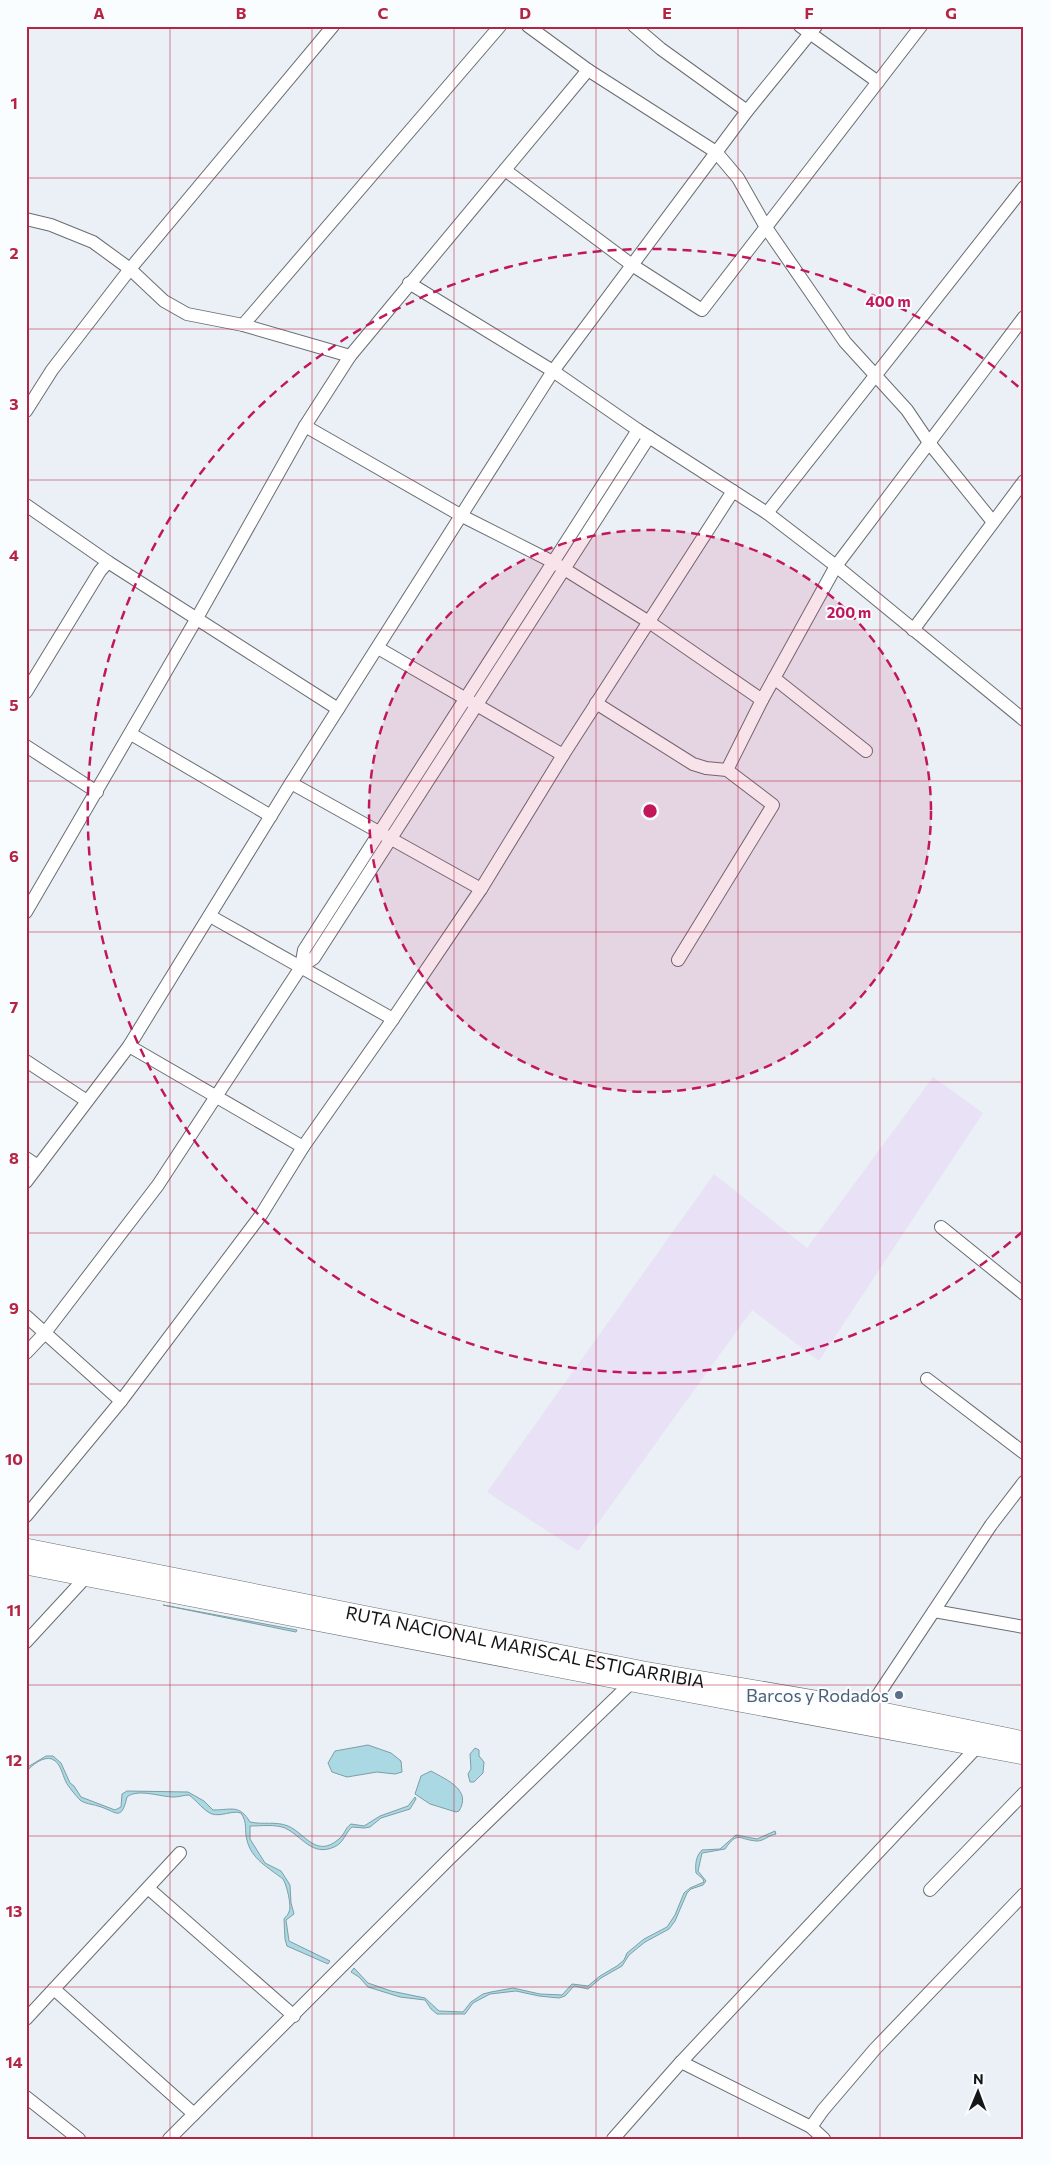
<svg xmlns="http://www.w3.org/2000/svg" width="1050" height="2165" viewBox="0 0 1050 2165" font-family="Commissioner,sans-serif">
<style>
.industrial{fill:#e9e1f6}
.water{fill:#aad9e3;stroke:#7d9ea6}
.lines{fill:none;stroke-linecap:round;stroke-linejoin:round}
.minor-casing{stroke:#6a6e73;stroke-width:14}
.highway-casing{stroke:#6a6e73;stroke-width:20}
.minor{stroke:#fff;stroke-width:12}
.highway{stroke:#fff;stroke-width:19}
.grid{fill:none;stroke:#b62443;stroke-width:1;stroke-opacity:0.55}
.ring{fill:none;stroke:#c2185b;stroke-width:2.5;stroke-dasharray:9 6}
.service-dot{fill:#5c6f8a;stroke:#fafdff;stroke-width:2}
.labels{text-anchor:middle;dominant-baseline:central;stroke-width:4;stroke-linejoin:round;paint-order:stroke}
.street-label{font-size:18px;fill:#151618;stroke:#fafdff}
.service-label{font-size:18px;fill:#4e5e75;stroke:#fafdff;text-anchor:end}
.centre{fill:#c2185b;stroke:#fafdff;stroke-width:2.5}
.ring-label{font-size:15px;text-anchor:middle;font-weight:bold;fill:#c2185b;stroke:#fafdff;stroke-width:4;stroke-linejoin:round;paint-order:stroke}
.neatline{fill:none;stroke:#b62443;stroke-width:2}
.grid-label{font-size:16px;text-anchor:middle;font-weight:bold;fill:#b62443}
</style>
<rect width="100%" height="100%" fill="#eaf0f5"/>
<polygon class="industrial" points="933,1077 983,1113 819,1361 752,1310 578,1551 487,1492 714,1174 807,1248"/>
<g class="water">
<polygon points="163,1605 297,1630 296,1632"/>
<polygon points="368,1745 391,1753 401,1761 402,1772 395,1774 377,1772 347,1777 332,1772 328,1763 335,1751"/>
<polygon points="475,1748 479,1750 479,1756 484,1762 483,1773 474,1782 470,1782 468,1774 471,1769 470,1754"/>
<path d="M46 1756H53L61 1763 70 1783 74 1786 81 1797 115 1810 121 1807 122 1794 127 1791 188 1792 204 1801 213 1810C232 1810 239 1804 250 1822 263 1825 276 1821 288 1826 305 1833 316 1859 339 1839 345 1834 345 1828 351 1824L364 1826 380 1816 408 1806 415 1797 416 1799 410 1809 381 1818 370 1827 364 1828 352 1827C345 1833 344 1843 334 1847 312 1857 302 1836 285 1828 275 1824 261 1826 250 1826V1839L265 1863 281 1871 290 1885 291 1903 294 1914 286 1920 289 1941 330 1961 328 1964 287 1946 285 1939 284 1919C286 1916 288 1915 289 1912 292 1907 287 1885 283 1879 269 1868 251 1859 247 1840 244 1829 248 1824 241 1813 232 1810 221 1817 212 1814 204 1811 196 1800 189 1795 184 1795 179 1797 174 1797 160 1797 138 1788 127 1797 121 1823 116 1811 98 1806 92 1804 85 1804 80 1800 77 1797 67 1785 66 1782 62 1774 61 1763 52 1759 43 1756 32 1765 26 1772V1768Z"/>
<path d="M431 1771C447 1780 472 1790 459 1811L456 1812 430 1804 415 1794 421 1776Z"/>
<path d="M775 1831 776 1834C769 1835 764 1841 757 1841 739 1840 738 1830 725 1849L702 1853 698 1871 706 1881 703 1885 691 1889 687 1893 675 1921 669 1929 645 1942 629 1955 622 1966 601 1978 588 1989 574 1986 565 1996 559 1998 539 1996 516 1991 490 1994 473 2003 465 2014H437L431 2009 425 2000 400 1997 368 1987 359 1977 351 1972 354 1968 368 1983 391 1991 425 1998 439 2011 463 2012 471 2002 483 1994 491 1992 513 1988 540 1994 562 1995 572 1984 588 1986 600 1976 617 1966 624 1960 627 1953 644 1939 667 1927 675 1915 684 1893 690 1888 704 1882 703 1879 696 1873C695 1864 696 1856 702 1850L720 1849 736 1835 757 1839Z"/>
</g>
<g class="lines">
<g class="minor-casing">
<g id="minor">
<polyline points="528,26 588,70 716,152 738,178 767,229 845,342 907,410 930,444 993,522"/>
<polyline points="634,26 661,49 747,111"/>
<polyline points="800,26 878,82"/>
<polyline points="505,170 632,265 702,310 921,26"/>
<polyline points="26,219 51,225 93,242 130,269 164,301 187,314 243,325 350,356"/>
<polyline points="409,283 553,371 638,430 767,513 836,566 1024,720"/>
<polyline points="243,325 500,26"/>
<polyline points="26,411 52,370 130,269 333,26"/>
<polyline points="305,426 462,516 553,562 649,622 762,700"/>
<polyline points="638,430 304,950 301,967 314,958 649,437"/>
<polyline points="26,505 108,562 338,709"/>
<polyline points="767,513 1024,187"/>
<polyline points="913,630 1024,481"/>
<polyline points="378,648 563,755"/>
<polyline points="774,678 866,751"/>
<polyline points="26,692 100,571 108,562"/>
<polyline points="596,703 693,764 706,768 727,770 773,805 678,960"/>
<polyline points="131,734 271,816"/>
<polyline points="26,746 97,792"/>
<polyline points="727,770 762,700 836,566 1024,317"/>
<polyline points="291,783 481,889"/>
<polyline points="26,912 197,618 305,426 350,356 588,70"/>
<polyline points="210,916 393,1019"/>
<polyline points="129,1046 303,1147"/>
<polyline points="26,1061 87,1101"/>
<polyline points="26,1158 38,1166"/>
<polyline points="26,1182 129,1046 291,783 553,371 747,111 816,26"/>
<polyline points="941,1227 1024,1294"/>
<polyline points="26,1316 121,1401"/>
<polyline points="26,1353 44,1334 158,1185 301,967"/>
<polyline points="927,1379 1024,1453"/>
<polyline points="26,1516 121,1401 261,1215 303,1147 393,1019 481,889 563,755 733,491"/>
<polyline points="934,1611 1024,1627"/>
<polyline points="26,1642 86,1577"/>
<polyline points="866,1713 991,1525 1024,1482"/>
<polyline points="148,1888 294,2016"/>
<polyline points="930,1890 1024,1793"/>
<polyline points="54,1989 194,2114"/>
<polyline points="26,2019 180,1853"/>
<polyline points="681,2062 811,2127 824,2139"/>
<polyline points="26,2097 79,2139"/>
<polyline points="811,2127 823,2110 875,2049 1024,1894"/>
<polyline points="169,2139 450,1858 632,1682"/>
<polyline points="613,2139 681,2062 978,1746"/>
</g>
</g>
<g class="highway-casing">
<g id="highway">
<path id="s1" d="M26 1548 644 1671 868 1709 1024 1741"/>
<polyline points="26,1565 632,1682 1024,1755"/>
</g>
</g>
<use href="#minor" class="minor"/>
<use href="#highway" class="highway"/>
</g>
<path class="grid" d="M170 26V2139M312 26V2139M454 26V2139M596 26V2139M738 26V2139M880 26V2139M26 178H1024M26 329H1024M26 480H1024M26 630H1024M26 781H1024M26 932H1024M26 1082H1024M26 1233H1024M26 1384H1024M26 1535H1024M26 1685H1024M26 1836H1024M26 1987H1024"/>
<circle cx="650" cy="811" r="281" fill="#c2185b" fill-opacity=".12"/>
<g class="ring">
<circle cx="650" cy="811" r="281"/>
<path d="M1022 1232A562 562 0 1 1 1022 390"/>
</g>
<circle class="service-dot" cx="899" cy="1695" r="5"/>
<g class="labels">
<g class="street-label">
<text stroke="none"><textPath href="#s1" startOffset="509">RUTA NACIONAL MARISCAL ESTIGARRIBIA</textPath></text>
</g>
<g class="service-label">
<text x="889" y="1695">Barcos y Rodados</text>
</g>
</g>
<circle cx="650" cy="811" r="8" class="centre"/>
<g class="ring-label">
<text x="888" y="307">400 m</text>
<text x="849" y="618">200 m</text>
</g>
<rect width="1050" height="2165" fill="none" stroke="#fafdff" stroke-width="55"/>
<g transform="translate(978 2092) rotate(1)" stroke="#fafdff" stroke-width="4" paint-order="stroke">
<path d="M0-4L9 19L0 12L-9 19Z" fill="#151618"/>
<text y="-8" font-size="14" font-weight="bold" text-anchor="middle" fill="#151618">N</text>
</g>
<rect x="28" y="28" width="994" height="2110" class="neatline"/>
<g class="grid-label">
<text x="99" y="19">A</text>
<text x="241" y="19">B</text>
<text x="383" y="19">C</text>
<text x="525" y="19">D</text>
<text x="667" y="19">E</text>
<text x="809" y="19">F</text>
<text x="951" y="19">G</text>
<text x="14" y="109">1</text>
<text x="14" y="259">2</text>
<text x="14" y="410">3</text>
<text x="14" y="561">4</text>
<text x="14" y="711">5</text>
<text x="14" y="862">6</text>
<text x="14" y="1013">7</text>
<text x="14" y="1164">8</text>
<text x="14" y="1314">9</text>
<text x="14" y="1465">10</text>
<text x="14" y="1616">11</text>
<text x="14" y="1766">12</text>
<text x="14" y="1917">13</text>
<text x="14" y="2068">14</text>
</g>
</svg>
